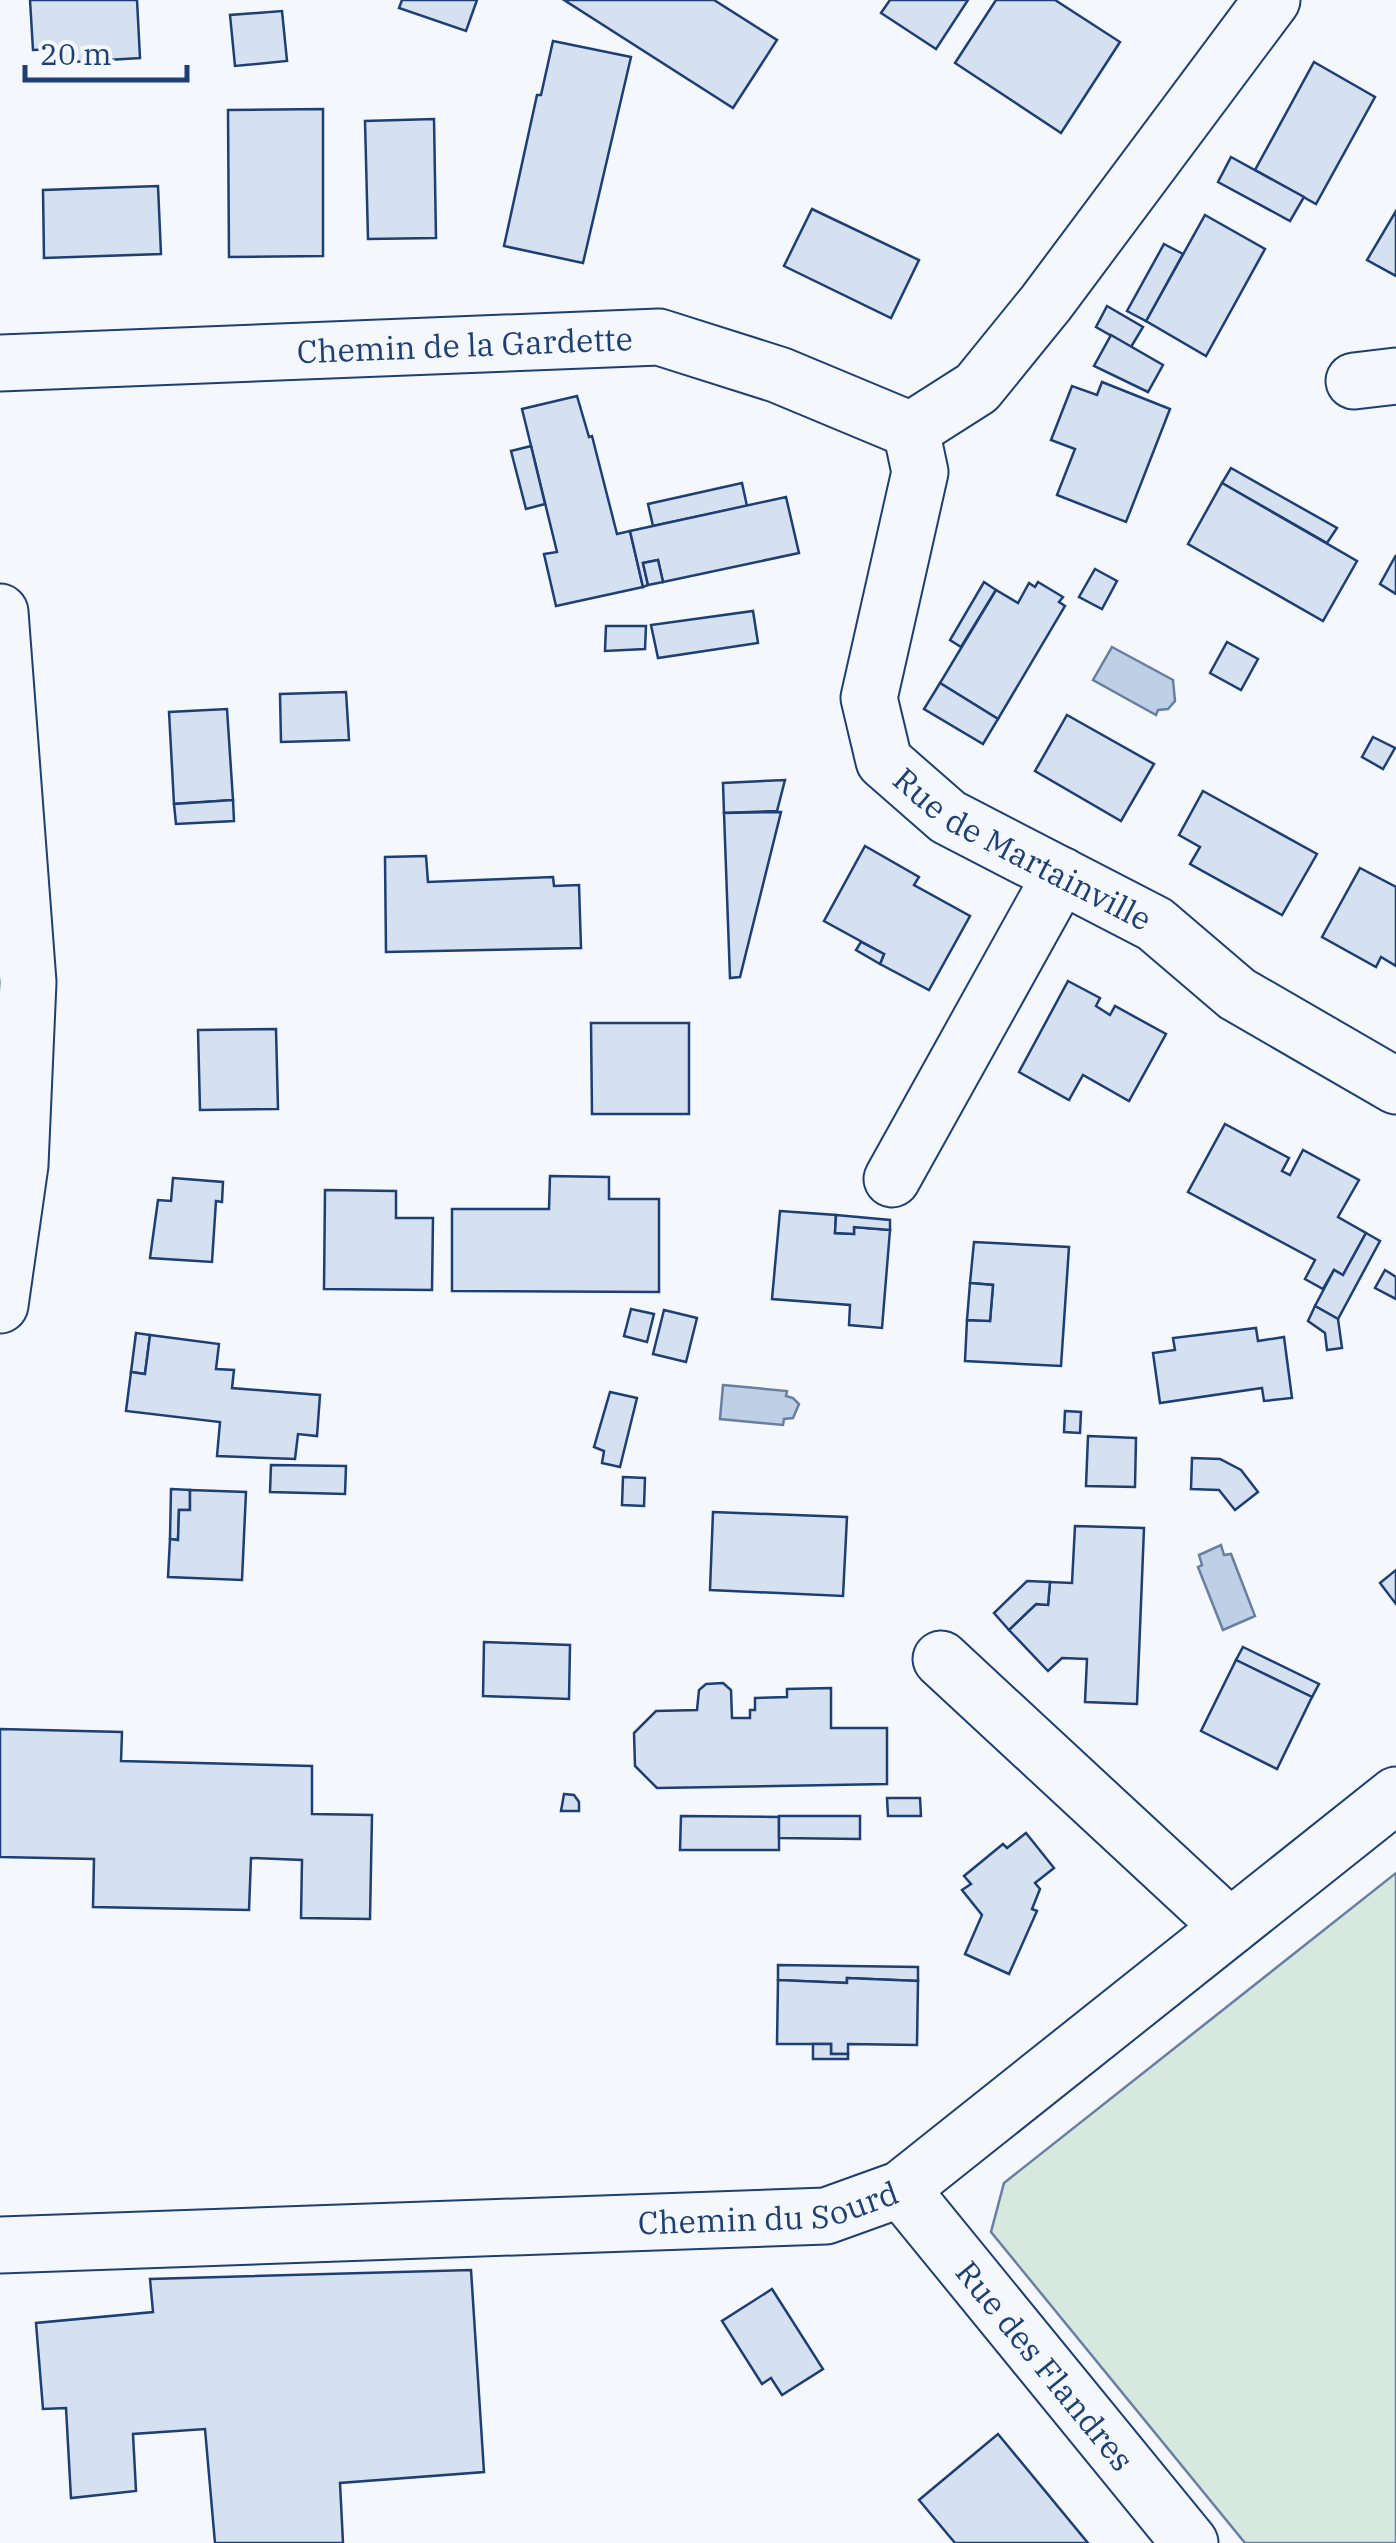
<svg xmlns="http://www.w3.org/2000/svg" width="1396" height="2543" viewBox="0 0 1396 2543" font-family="'IBM Plex Serif',serif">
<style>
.green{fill:#d7e8df;stroke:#687fa3;stroke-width:2.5}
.water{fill:#bed0e5;stroke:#687fa3;stroke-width:2.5}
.building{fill:#d5e0f0;stroke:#1d3f73;stroke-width:2.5}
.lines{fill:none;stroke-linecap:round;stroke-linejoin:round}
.minor-casing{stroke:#1d3f73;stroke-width:59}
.major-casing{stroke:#1d3f73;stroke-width:59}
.minor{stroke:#f4f7fb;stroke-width:55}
.major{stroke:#f4f7fb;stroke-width:55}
.labels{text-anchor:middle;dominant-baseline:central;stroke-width:8;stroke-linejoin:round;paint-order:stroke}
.street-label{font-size:32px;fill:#1d3f73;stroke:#f4f7fb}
</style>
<rect width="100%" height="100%" fill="#f4f7fb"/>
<polygon class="green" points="1396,1873 1396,2543 1245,2543 991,2232 1004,2183"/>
<g class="water">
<polygon points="1112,647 1173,680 1175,701 1168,709 1158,710 1156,715 1093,680"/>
<polygon points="723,1385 787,1391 786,1396 793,1398 799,1404 793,1418 784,1419 783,1425 720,1419"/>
<polygon points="1221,1545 1224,1555 1231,1554 1255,1616 1223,1630 1198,1567 1202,1565 1199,1555"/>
</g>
<g class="building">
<polygon points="30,0 137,0 140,58 57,63 56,49 33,50"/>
<polygon points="402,0 477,0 466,31 399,8"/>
<polygon points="564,0 714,0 777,40 733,108"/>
<polygon points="890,0 968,0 936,49 881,13"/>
<polygon points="996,0 1055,0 1120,42 1061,133 955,63"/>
<polygon points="282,11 287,61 235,66 230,15"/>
<polygon points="553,41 631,57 583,263 504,246 537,95 541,95"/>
<polygon points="1314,62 1375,97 1316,204 1255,170"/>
<polygon points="323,109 323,256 229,257 228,110"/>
<polygon points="434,119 436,238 368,239 365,121"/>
<polygon points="1231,157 1304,197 1290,221 1218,182"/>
<polygon points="158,186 161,254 44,258 43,190"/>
<polygon points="812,209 919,260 891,318 784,266"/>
<polygon points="1396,211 1396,276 1367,260"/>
<polygon points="1205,215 1265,249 1206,356 1146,321"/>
<polygon points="1164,244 1183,254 1146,321 1127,311"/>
<polygon points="1107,306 1143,327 1131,347 1096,327"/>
<polygon points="1111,335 1163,365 1148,392 1094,366"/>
<polygon points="1102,382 1170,409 1126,522 1057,495 1075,449 1051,440 1072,386 1097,395"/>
<polygon points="577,396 589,437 592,436 617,534 630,531 643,587 556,606 544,554 557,552 522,409"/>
<polygon points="531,446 545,504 526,509 511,451"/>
<polygon points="1231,468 1337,528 1327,543 1222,483"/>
<polygon points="742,483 747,506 653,526 648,504"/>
<polygon points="1222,483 1357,561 1323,621 1188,544"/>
<polygon points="786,497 799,553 663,582 658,560 643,563 648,585 643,587 630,531"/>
<polygon points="1396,555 1396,594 1380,584"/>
<polygon points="658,560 663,582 648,585 643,563"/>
<polygon points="1095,569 1117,581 1102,609 1079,597"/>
<polygon points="984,582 996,590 961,647 950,640"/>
<polygon points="1038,582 1063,597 1059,602 1065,606 998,719 940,683 996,590 1018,603 1029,583 1035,587"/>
<polygon points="753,611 758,643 658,658 651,625"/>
<polygon points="606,626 646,626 645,649 605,651"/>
<polygon points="1227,642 1258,659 1241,690 1210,673"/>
<polygon points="940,683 998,719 983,744 924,709"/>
<polygon points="346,692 349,740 281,742 280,694"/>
<polygon points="227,709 233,800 174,804 169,712"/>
<polygon points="1067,715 1154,764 1121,821 1035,771"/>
<polygon points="1373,737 1395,748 1383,769 1362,757"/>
<polygon points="785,780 777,811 724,813 723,783"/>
<polygon points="1203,791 1317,854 1282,915 1190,864 1200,847 1179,835"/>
<polygon points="233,800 234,821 176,824 174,804"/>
<polygon points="781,812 740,977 730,978 724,813"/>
<polygon points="865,846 919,877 914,885 970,916 929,990 880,964 884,954 824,921"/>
<polygon points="426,856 428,882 553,877 554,886 579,885 581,948 386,952 385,857"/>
<polygon points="1360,868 1396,887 1396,966 1381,957 1376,967 1322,937"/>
<polygon points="861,942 884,954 880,964 856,950"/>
<polygon points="1068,981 1100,998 1096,1006 1110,1015 1115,1006 1166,1034 1129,1101 1083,1075 1069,1100 1019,1072"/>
<polygon points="591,1023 689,1023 689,1114 592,1114"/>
<polygon points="276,1029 278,1109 200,1110 198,1030"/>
<polygon points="1225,1124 1289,1158 1282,1171 1290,1175 1303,1150 1359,1180 1338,1217 1366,1233 1343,1275 1334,1270 1323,1289 1305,1279 1315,1260 1188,1192"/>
<polygon points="550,1176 609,1177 609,1199 659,1199 659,1292 452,1291 452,1209 549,1209"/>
<polygon points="173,1178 223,1182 222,1202 216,1201 212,1262 150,1258 158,1200 171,1201"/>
<polygon points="325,1190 396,1191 396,1218 433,1218 432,1290 324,1289"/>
<polygon points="780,1211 836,1215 835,1233 854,1234 854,1227 890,1230 882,1328 849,1325 850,1305 772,1299"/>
<polygon points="836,1215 890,1220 890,1230 854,1227 854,1234 835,1233"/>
<polygon points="1366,1233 1380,1241 1338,1319 1315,1306 1334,1270 1343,1275"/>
<polygon points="974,1242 1069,1247 1061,1366 965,1361 967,1320 990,1321 993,1285 970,1283"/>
<polygon points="1385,1270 1396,1277 1396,1299 1375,1288"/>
<polygon points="970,1283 993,1285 990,1321 967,1320"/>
<polygon points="1315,1306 1338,1319 1342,1348 1327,1350 1325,1333 1308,1321"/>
<polygon points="631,1309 654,1314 647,1342 624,1336"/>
<polygon points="664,1310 697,1318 686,1362 653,1354"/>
<polygon points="1256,1328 1258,1341 1284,1337 1292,1398 1264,1401 1262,1388 1160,1403 1153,1353 1175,1350 1173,1338"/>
<polygon points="136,1333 150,1335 145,1374 131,1372"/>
<polygon points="150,1335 219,1344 216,1369 234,1370 232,1388 320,1395 317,1436 298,1434 295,1459 217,1456 220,1422 126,1411 131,1372 145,1374"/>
<polygon points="610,1392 637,1398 620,1467 602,1463 604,1451 594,1447"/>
<polygon points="1065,1411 1081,1412 1080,1433 1064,1432"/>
<polygon points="1088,1436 1136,1438 1135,1487 1086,1486"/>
<polygon points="1192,1458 1220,1459 1241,1470 1258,1492 1235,1510 1219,1490 1191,1489"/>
<polygon points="271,1465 346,1466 345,1494 270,1492"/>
<polygon points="623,1477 645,1478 644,1506 622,1505"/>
<polygon points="171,1489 190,1490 190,1510 179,1510 178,1540 170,1539"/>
<polygon points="190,1490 246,1492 242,1580 168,1577 170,1539 178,1540 179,1510 190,1510"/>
<polygon points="713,1512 847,1517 843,1596 710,1590"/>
<polygon points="1075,1526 1144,1528 1137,1704 1085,1702 1087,1659 1062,1658 1048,1671 1009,1630 1036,1604 1048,1605 1050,1582 1072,1583"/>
<polygon points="1396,1570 1396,1604 1380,1583"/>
<polygon points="1027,1581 1050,1582 1048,1605 1036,1604 1009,1630 994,1613"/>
<polygon points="484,1642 570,1645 569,1699 483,1696"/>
<polygon points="1243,1647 1319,1684 1312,1697 1236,1660"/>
<polygon points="1236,1660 1312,1697 1277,1769 1201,1731"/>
<polygon points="723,1683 731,1690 732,1718 750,1718 750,1710 755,1710 755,1698 787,1697 787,1689 831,1688 831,1728 887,1728 887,1784 657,1788 635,1766 634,1733 656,1711 697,1710 699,1690 706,1684"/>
<polygon points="0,1729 122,1732 121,1761 312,1766 312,1814 372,1815 370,1919 301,1918 302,1860 251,1858 249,1910 93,1907 94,1859 0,1857"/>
<polygon points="564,1794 574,1795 579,1802 579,1811 561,1811"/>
<polygon points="887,1798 920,1798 921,1816 888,1816"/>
<polygon points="681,1816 779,1817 779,1850 680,1850"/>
<polygon points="860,1816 860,1839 779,1838 779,1816"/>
<polygon points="1026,1833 1054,1868 1035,1883 1040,1889 1032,1909 1037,1911 1009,1974 965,1954 982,1915 962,1890 971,1884 964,1876 1003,1844 1007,1848"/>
<polygon points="778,1965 918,1967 918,1981 847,1978 847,1983 778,1980"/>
<polygon points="847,1978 918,1981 917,2045 848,2044 848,2054 831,2054 831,2044 777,2044 778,1980 847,1983"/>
<polygon points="813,2044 831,2044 831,2054 848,2054 848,2059 813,2059"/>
<polygon points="471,2270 484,2472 340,2483 343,2543 215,2543 205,2429 133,2434 136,2491 71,2498 66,2408 43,2409 36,2323 153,2312 150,2279"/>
<polygon points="772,2289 823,2369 782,2395 771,2378 762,2384 722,2321"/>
<polygon points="998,2434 1088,2543 955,2543 919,2500"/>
</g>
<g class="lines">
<g class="minor-casing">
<g id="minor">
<path id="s1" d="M0 363 659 337 779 375 911 430"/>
<polyline points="1354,381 1396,376"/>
<path id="s2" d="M911 430 920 472 869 698 884 761 948 817 1155 924 1237 994 1396 1086"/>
<polyline points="911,430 977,388 1046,303 1272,0"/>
<polyline points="892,1179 1061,875"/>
<polyline points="941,1659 1230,1927"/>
<path id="s3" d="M901 2189 1190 2543"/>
<path id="s4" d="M0 2245 826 2216 901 2189 1396 1795"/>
</g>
</g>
<g class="major-casing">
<polyline id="major" points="0,612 28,982 20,1165 0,1305"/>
</g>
<use href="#minor" class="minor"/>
<use href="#major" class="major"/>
</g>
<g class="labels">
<g class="street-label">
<text stroke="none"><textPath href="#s1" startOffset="465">Chemin de la Gardette</textPath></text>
<text stroke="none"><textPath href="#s2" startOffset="505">Rue de Martainville</textPath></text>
<text stroke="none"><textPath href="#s4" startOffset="770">Chemin du Sourd</textPath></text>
<text stroke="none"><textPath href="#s3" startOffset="228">Rue des Flandres</textPath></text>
</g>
</g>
<path d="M25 65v15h162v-15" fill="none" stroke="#1d3f73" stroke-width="5"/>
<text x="40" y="65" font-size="30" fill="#1d3f73" stroke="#f4f7fb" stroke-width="8" paint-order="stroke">20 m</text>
</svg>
